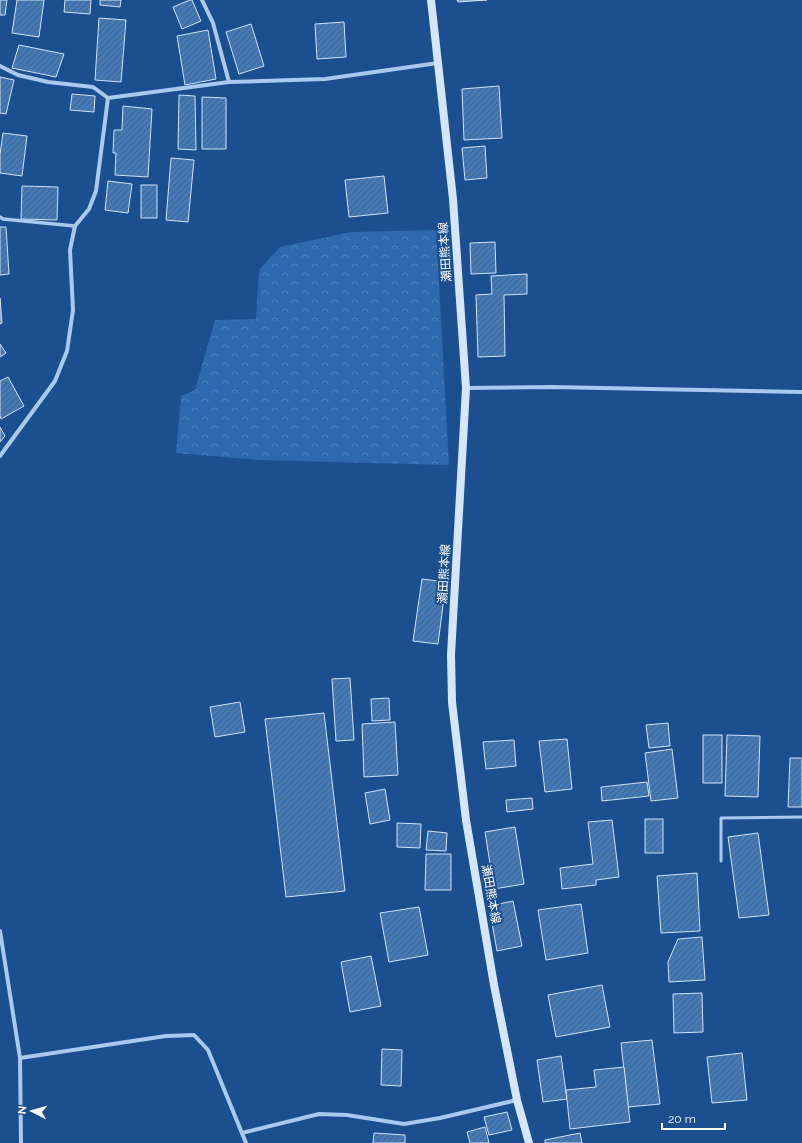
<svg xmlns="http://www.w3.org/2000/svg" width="802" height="1143" viewBox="0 0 802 1143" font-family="Raleway,'Noto Sans JP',sans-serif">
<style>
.forest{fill:url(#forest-crowns)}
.building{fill:url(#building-hatch);stroke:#cfe3fa}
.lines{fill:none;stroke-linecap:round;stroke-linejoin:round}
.service{stroke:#a9c9ee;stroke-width:3}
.pedestrian{stroke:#a9c9ee;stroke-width:3.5}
.minor{stroke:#a9c9ee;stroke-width:4}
.secondary{stroke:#d6e6fa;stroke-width:8}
.labels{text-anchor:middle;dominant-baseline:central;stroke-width:4;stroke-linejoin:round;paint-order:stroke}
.street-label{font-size:12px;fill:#fff;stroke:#1b4f8f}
</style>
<defs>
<pattern id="forest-crowns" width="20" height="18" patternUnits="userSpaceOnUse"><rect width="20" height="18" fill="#2e69ad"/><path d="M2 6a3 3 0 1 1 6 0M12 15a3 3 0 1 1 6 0" fill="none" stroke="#4d80b9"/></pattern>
<pattern id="building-hatch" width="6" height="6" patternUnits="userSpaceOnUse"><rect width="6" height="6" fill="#4478b7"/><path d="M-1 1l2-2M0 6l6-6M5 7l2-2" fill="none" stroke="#486282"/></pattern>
</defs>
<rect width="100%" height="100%" fill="#1b4f8f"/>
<polygon class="forest" points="436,230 449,465 259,460 176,453 181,396 195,390 215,320 256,319 259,270 280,247 351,232"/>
<g class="building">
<polygon points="0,0 7,0 5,15 0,15"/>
<polygon points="17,0 44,0 39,37 12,33"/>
<polygon points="65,0 91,0 90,14 64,12"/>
<polygon points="100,0 121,0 120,7 100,5"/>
<polygon points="190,0 192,0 201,21 182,29 173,7"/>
<polygon points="457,0 487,0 458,2"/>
<polygon points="99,18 126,20 121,82 95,80"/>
<polygon points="344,22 346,57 317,59 315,24"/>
<polygon points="251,24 264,66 239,74 226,32"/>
<polygon points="208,30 216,79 185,85 177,36"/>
<polygon points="19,45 64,54 56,77 12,68"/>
<polygon points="0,77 14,80 6,114 0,113"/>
<polygon points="499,86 502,138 464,140 462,89"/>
<polygon points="72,94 95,96 94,112 70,110"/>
<polygon points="179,95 195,96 196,150 178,149"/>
<polygon points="202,97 226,98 226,149 202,149"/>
<polygon points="123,106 152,109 148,177 115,175 116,153 113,153 114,130 122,130"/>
<polygon points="3,133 27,136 22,176 0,173 0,154"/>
<polygon points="485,146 487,178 465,180 462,148"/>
<polygon points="171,158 194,160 188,222 166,220"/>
<polygon points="384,176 388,213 349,217 345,180"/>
<polygon points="108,181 132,184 128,213 105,210"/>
<rect x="141" y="185" width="16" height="33"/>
<polygon points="22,186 58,187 57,220 21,219"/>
<polygon points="0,227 6,227 9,274 0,275"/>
<polygon points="495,242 496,273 471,274 470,243"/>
<polygon points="527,274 527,294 504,295 505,356 478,357 476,295 492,294 491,276"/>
<polygon points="0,298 2,323 0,324"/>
<polygon points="0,344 6,353 0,357"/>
<polygon points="8,377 24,406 1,419 0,416 0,381"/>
<polygon points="0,427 5,436 0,442"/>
<polygon points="422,579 446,582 438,644 413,641"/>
<polygon points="350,678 354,740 336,741 332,679"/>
<polygon points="389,698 390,720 372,721 371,699"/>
<polygon points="240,702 245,732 215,737 210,707"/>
<polygon points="324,713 345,891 286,897 265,719"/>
<polygon points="395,722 398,775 364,777 362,724"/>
<polygon points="668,723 670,746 649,748 646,725"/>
<rect x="703" y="735" width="19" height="48"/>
<polygon points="727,735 760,736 758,797 725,796"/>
<polygon points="567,739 572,789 545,792 539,741"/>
<polygon points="514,740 516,766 486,769 483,742"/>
<polygon points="672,749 678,798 651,801 645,753"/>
<polygon points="790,758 802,758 802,807 788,807"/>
<polygon points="647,782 649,796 602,801 601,787"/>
<polygon points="385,789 390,820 370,824 365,793"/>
<polygon points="532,798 533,809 507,812 506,800"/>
<rect x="645" y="819" width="18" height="34"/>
<polygon points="612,820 619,877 596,880 596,885 562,889 560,868 593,864 588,822"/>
<polygon points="397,823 421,824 420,848 397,847"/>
<polygon points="515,827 524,884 494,889 485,832"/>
<polygon points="428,831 447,833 446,851 426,850"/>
<polygon points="758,833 769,915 739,918 728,837"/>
<polygon points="426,854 451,854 451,890 425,890"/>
<polygon points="697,873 700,931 661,933 657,876"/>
<polygon points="513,901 522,946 497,951 489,906"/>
<polygon points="581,904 588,953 546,960 538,910"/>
<polygon points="419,907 428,955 389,962 380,913"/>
<polygon points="702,937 705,980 669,982 668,962 678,939"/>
<polygon points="371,956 381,1006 350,1012 341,962"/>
<polygon points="602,985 610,1027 556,1037 548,995"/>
<polygon points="702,993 703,1032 674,1033 673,994"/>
<polygon points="652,1040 660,1104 628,1107 621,1043"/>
<polygon points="382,1049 402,1050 401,1086 381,1085"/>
<polygon points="742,1053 747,1100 712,1103 707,1057"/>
<polygon points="561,1056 567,1099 543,1102 537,1060"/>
<polygon points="624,1067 630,1122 570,1129 566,1090 596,1087 594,1070"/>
<polygon points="507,1112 512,1130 489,1135 484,1117"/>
<polygon points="485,1127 489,1143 470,1143 467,1132"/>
<polygon points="374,1133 405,1135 405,1143 373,1143"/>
<polygon points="580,1133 582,1143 545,1143 545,1140"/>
</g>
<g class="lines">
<polyline class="service" points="721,861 721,818 802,817"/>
<polyline class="pedestrian" points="0,217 3,219 75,226"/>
<g class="minor">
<polyline points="202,0 213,23 229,82"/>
<polyline points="0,66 18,75 48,82 93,87 108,98"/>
<polyline points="466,388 552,387 802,392"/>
<polyline points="0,456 55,381 67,351 73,310 70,250 75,226 89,209 96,191 108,98 229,82 325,79 438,63"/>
<polyline points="0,931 20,1058 21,1143"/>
<polyline points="20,1058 166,1036 194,1035 208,1050 246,1143"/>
<polyline points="242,1133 319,1114 347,1115 404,1124 440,1118 517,1100"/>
</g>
<polyline class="secondary" points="431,0 453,199 466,388 451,655 452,702 466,820 494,985 517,1100 529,1143"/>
</g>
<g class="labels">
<g class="street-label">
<text transform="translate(445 252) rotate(-94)">瀬田熊本線</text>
<text transform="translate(444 574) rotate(-87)">瀬田熊本線</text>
<text transform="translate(491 894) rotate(80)">瀬田熊本線</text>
</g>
</g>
<g transform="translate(32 1111) rotate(276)" stroke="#1b4f8f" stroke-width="3" paint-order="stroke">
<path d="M0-3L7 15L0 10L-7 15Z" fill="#ffffff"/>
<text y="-6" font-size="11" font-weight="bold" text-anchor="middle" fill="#ffffff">N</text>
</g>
<path d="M662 1123v6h63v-6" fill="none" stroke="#ffffff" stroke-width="2"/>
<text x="668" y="1123" font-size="12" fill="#ffffff" stroke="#1b4f8f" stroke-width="3" paint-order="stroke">20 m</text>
</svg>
